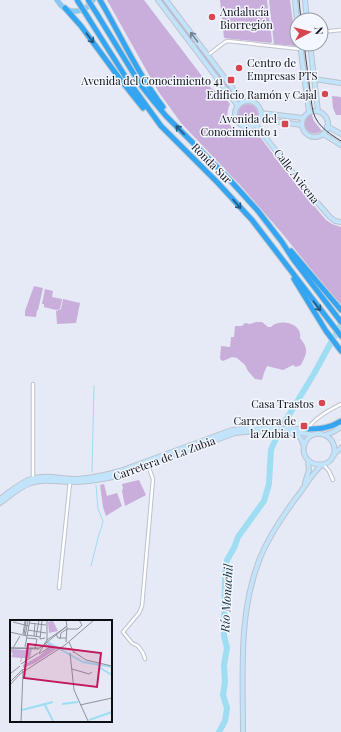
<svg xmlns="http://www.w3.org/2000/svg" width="341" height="732" viewBox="0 0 341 732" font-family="'Playfair Display',serif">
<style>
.green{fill:#c9adda}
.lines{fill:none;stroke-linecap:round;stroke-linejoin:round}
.stream{stroke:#9eddf2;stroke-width:1}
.river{stroke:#9eddf2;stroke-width:6}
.street-casing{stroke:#bdc2cd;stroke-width:4.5}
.secondary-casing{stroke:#bdc2cd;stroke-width:6}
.primary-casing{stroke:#cacacb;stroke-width:6}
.highway-casing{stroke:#cacacb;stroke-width:7}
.street{stroke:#fff;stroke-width:2.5}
.secondary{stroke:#c2e4fb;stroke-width:4}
.primary{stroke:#85c9f8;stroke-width:4.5}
.highway{stroke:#33a5f3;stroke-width:5}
.tram{stroke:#46494f;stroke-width:1}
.highway-bridge-casing{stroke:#cacacb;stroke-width:7;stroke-linecap:butt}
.highway-bridge{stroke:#33a5f3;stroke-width:5}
.oneway{stroke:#708492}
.oneway2{stroke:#205a82}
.poi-dot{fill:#d6464f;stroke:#f4f7ff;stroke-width:1.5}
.labels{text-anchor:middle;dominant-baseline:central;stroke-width:3;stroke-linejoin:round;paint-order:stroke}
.poi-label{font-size:11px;fill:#0c0e12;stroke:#f4f7ff;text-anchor:end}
.street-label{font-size:11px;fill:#0c0e12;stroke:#f4f7ff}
.water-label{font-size:12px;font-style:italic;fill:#0f2e37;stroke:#f4f7ff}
.inset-river{fill:none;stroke:#9eddf2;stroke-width:2}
.inset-road{fill:none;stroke:#8e929b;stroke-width:1}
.view{fill:#c2185b;fill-opacity:0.15;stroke:#c2185b;stroke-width:2}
.inset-edge{fill:none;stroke:#0c0e12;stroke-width:2}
</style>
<rect width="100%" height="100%" fill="#e5eaf6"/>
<g class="green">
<path d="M107 0H144L211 88 217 92H220L230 104C221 123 237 140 257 133L298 187 326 220 332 224 341 227V304L337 301 281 232 240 185 181 123 158 91Z"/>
<polygon points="159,0 164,0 196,42 193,44"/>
<polygon points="220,0 267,0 272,41 271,43 224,38"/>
<polygon points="269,0 290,0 296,46 274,44"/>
<polygon points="198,44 236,95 233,97 195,46"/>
<polygon points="332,96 341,97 341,115 336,115 333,108"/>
<circle cx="248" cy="114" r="10"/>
<path d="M311 113 314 121 322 131C308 140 297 122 311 113Z"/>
<polygon points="34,286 43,288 38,310 37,310 36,317 25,316 25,311"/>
<polygon points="45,289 53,291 52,297 62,299 60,309 56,310 44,307 44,304 42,304"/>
<polygon points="63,299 80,303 76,323 57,324 56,311 61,309"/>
<path d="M256 322H262L268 327H271C279 318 303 323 300 338 309 349 307 353 301 365L296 367 293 365 283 370 267 366 264 373 262 380 255 379 248 371 245 365 237 358 232 357 223 361 220 359 221 346 230 347 231 337H234L235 326H242L245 323 250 324Z"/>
<polygon points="139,480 146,495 125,506 122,491 123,488 122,484"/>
<polygon points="104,484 107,496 117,493 122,506 106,516 103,507 100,485"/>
</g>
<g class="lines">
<g class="stream">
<polyline points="92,472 94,386"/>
<polyline points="91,566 99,534 102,526 103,521 98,509 96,485"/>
</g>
<polyline class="river" points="219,732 225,721 227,708 223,695 225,682 224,665 227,648 224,636 225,574 227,560 234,548 238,537 264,501 269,484 270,465 271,450 273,445 283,425 315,372 341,324"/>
<g class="street-casing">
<g id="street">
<polyline points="321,32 341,30"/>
<polyline points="208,55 225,42 228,41 300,49"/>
<path d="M308 429C313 419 331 409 341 404"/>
<polyline points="323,464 329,471 333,480"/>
<polyline points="33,478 33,384"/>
<polyline points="59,588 70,482"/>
<polyline points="145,659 143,653 138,646 132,643 123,632 139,613 142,606 153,479 148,465"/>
</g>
</g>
<g class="secondary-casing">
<g id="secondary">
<polyline points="158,0 238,106"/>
<polyline points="166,0 243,102"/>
<polyline points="295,0 297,20"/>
<polyline points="305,0 307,20"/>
<polyline points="300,44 309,112"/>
<polyline points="310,44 318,111"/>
<polyline points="314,79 341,83"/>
<circle cx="248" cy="114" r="13"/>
<circle cx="315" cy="124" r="13"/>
<polyline points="261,113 303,118"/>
<polyline points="260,119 302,125"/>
<polyline points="256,125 307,191 330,217 335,221 341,222"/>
<polyline points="327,126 341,134"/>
<polyline points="323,134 341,145"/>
<polyline points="292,430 302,433 313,435"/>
<polyline points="325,435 333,432 341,427"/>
<path d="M334 455C339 433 309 425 304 446 303 451 304 456 308 460 314 466 325 466 331 460 332 458 333 456 334 454 336 452 339 450 341 448"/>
<polyline points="305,483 309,470 308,461"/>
<path d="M0 499C10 492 19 483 31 479 46 474 62 479 77 479 92 478 106 475 120 471L232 430 252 428 308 429"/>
<path d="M0 503C10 496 19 487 31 483 43 478 58 482 71 482 85 482 99 480 113 477L235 433 254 431 290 433 299 436 301 439 304 446"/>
<path d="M243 732C243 673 238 613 260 558 269 536 282 517 296 498 305 487 312 473 322 465"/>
</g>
</g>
<g class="primary-casing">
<path id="primary" d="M57 0C66 15 84 15 93 0"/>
</g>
<g class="highway-casing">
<g id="highway">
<path d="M100 0C121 36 138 74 163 107"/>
<polyline points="65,8 81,26 120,79 143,108"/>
<polyline points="97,14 140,84 155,103 166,116 229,179 258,211 282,242 293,259 341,322"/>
<polyline points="89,19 127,79 161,126 217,182 252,220 341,336"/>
<polyline points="291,251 341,310"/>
<polyline points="294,279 326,331 341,351"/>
<path d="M308 429C320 429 330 428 341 421"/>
</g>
</g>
<use href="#street" class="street"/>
<use href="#secondary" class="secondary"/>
<use href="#primary" class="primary"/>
<use href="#highway" class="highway"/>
<g class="tram">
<polyline points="299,0 301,20"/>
<path d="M304 44 312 106C314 124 327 132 341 141"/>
</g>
<g class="highway-bridge-casing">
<g id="highway-bridge">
<polyline points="77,0 89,19"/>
<polyline points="88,0 97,14"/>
</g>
</g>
<use href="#highway-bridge" class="highway-bridge"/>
</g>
<defs><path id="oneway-shaft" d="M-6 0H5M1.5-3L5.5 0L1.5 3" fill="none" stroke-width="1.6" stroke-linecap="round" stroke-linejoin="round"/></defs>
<use class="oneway" href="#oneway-shaft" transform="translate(194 37) rotate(-127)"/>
<g class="oneway2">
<use href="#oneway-shaft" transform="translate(90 38) rotate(53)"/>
<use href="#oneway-shaft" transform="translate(180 130) rotate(-134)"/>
<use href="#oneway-shaft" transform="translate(237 204) rotate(48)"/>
<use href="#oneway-shaft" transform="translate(317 306) rotate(53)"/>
</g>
<g class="poi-dot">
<circle cx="212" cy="17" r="4"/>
<circle cx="239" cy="68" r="4"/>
<rect x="227" y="76" width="8" height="8" rx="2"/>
<circle cx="325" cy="94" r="4"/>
<rect x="281" y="120" width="8" height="8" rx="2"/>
<circle cx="322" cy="403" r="4"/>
<rect x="300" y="422" width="8" height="8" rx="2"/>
</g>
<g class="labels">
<g class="poi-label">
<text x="220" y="11" text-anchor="start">Andalucía<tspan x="220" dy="13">Biorregión</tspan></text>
<text x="247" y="62" text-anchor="start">Centro de<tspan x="247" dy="13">Empresas PTS</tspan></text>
<text x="223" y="80">Avenida del Conocimiento 41</text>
<text x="317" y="94">Edificio Ramón y Cajal</text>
<text x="277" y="118">Avenida del<tspan x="277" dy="13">Conocimiento 1</tspan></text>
<text x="314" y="403">Casa Trastos</text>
<text x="296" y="420">Carretera de<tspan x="296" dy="13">la Zubia 1</tspan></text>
</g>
<g class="street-label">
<text transform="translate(212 163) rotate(45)">Ronda Sur</text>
<text transform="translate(297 176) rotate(52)">Calle Avicena</text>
<text transform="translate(164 458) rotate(-20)">Carretera de La Zubia</text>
</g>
<g class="water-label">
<text transform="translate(226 598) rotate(-87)">Río Monachil</text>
</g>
</g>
<g transform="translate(10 620)">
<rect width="102" height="102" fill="#e5eaf6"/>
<path d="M46 0 43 1 48 11 39 13 38 2ZM36 22 48 28 25 43 13 48V45L29 36 40 27ZM0 29 14 30 22 29 20 38H12L11 42H13H10L11 38 0 37 3 36 0 35H3Z" fill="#c9adda"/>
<path class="inset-river" d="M36 21 73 42 102 47M90 48 102 55M34 83 43 101M52 84 68 82M12 90 43 82M79 100 102 92"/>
<path class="inset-road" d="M32 0 30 19 35 18M3 2 19 6M19 3 36 5M57 9H68L72 5 69 0M18 10 36 13M0 12 17 16M13 14 15 1M46 14 48 18H56M14 15 16 1M17 15 30 17M15 16 18 1M24 16 25 3M26 17 29 0M17 18 27 19 25 28M50 19 51 13 57 9M37 20V0M56 22 57 7M59 22 64 33M15 27 20 0M0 28 29 29M0 28H30L57 6 56 0M3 28 10 16M64 32 76 40 102 46M29 33 37 20 56 7M60 33 64 70 78 101M29 34 40 27 34 23M11 44 28 33M62 49 79 54 82 52M0 54 10 46M0 62 13 49 15 51 13 52 12 50M0 65 10 54 55 25 84 0M70 85 102 78M11 102 13 52"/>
<path class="view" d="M18 24 91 33 87 67 14 58Z"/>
<rect width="102" height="102" class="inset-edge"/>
</g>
<g transform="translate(309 32) rotate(83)"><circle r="19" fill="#f4f7ff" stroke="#979aa0"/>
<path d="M0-3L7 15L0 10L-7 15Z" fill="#d6464f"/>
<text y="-6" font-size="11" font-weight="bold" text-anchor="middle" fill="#0c0e12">N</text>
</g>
</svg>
